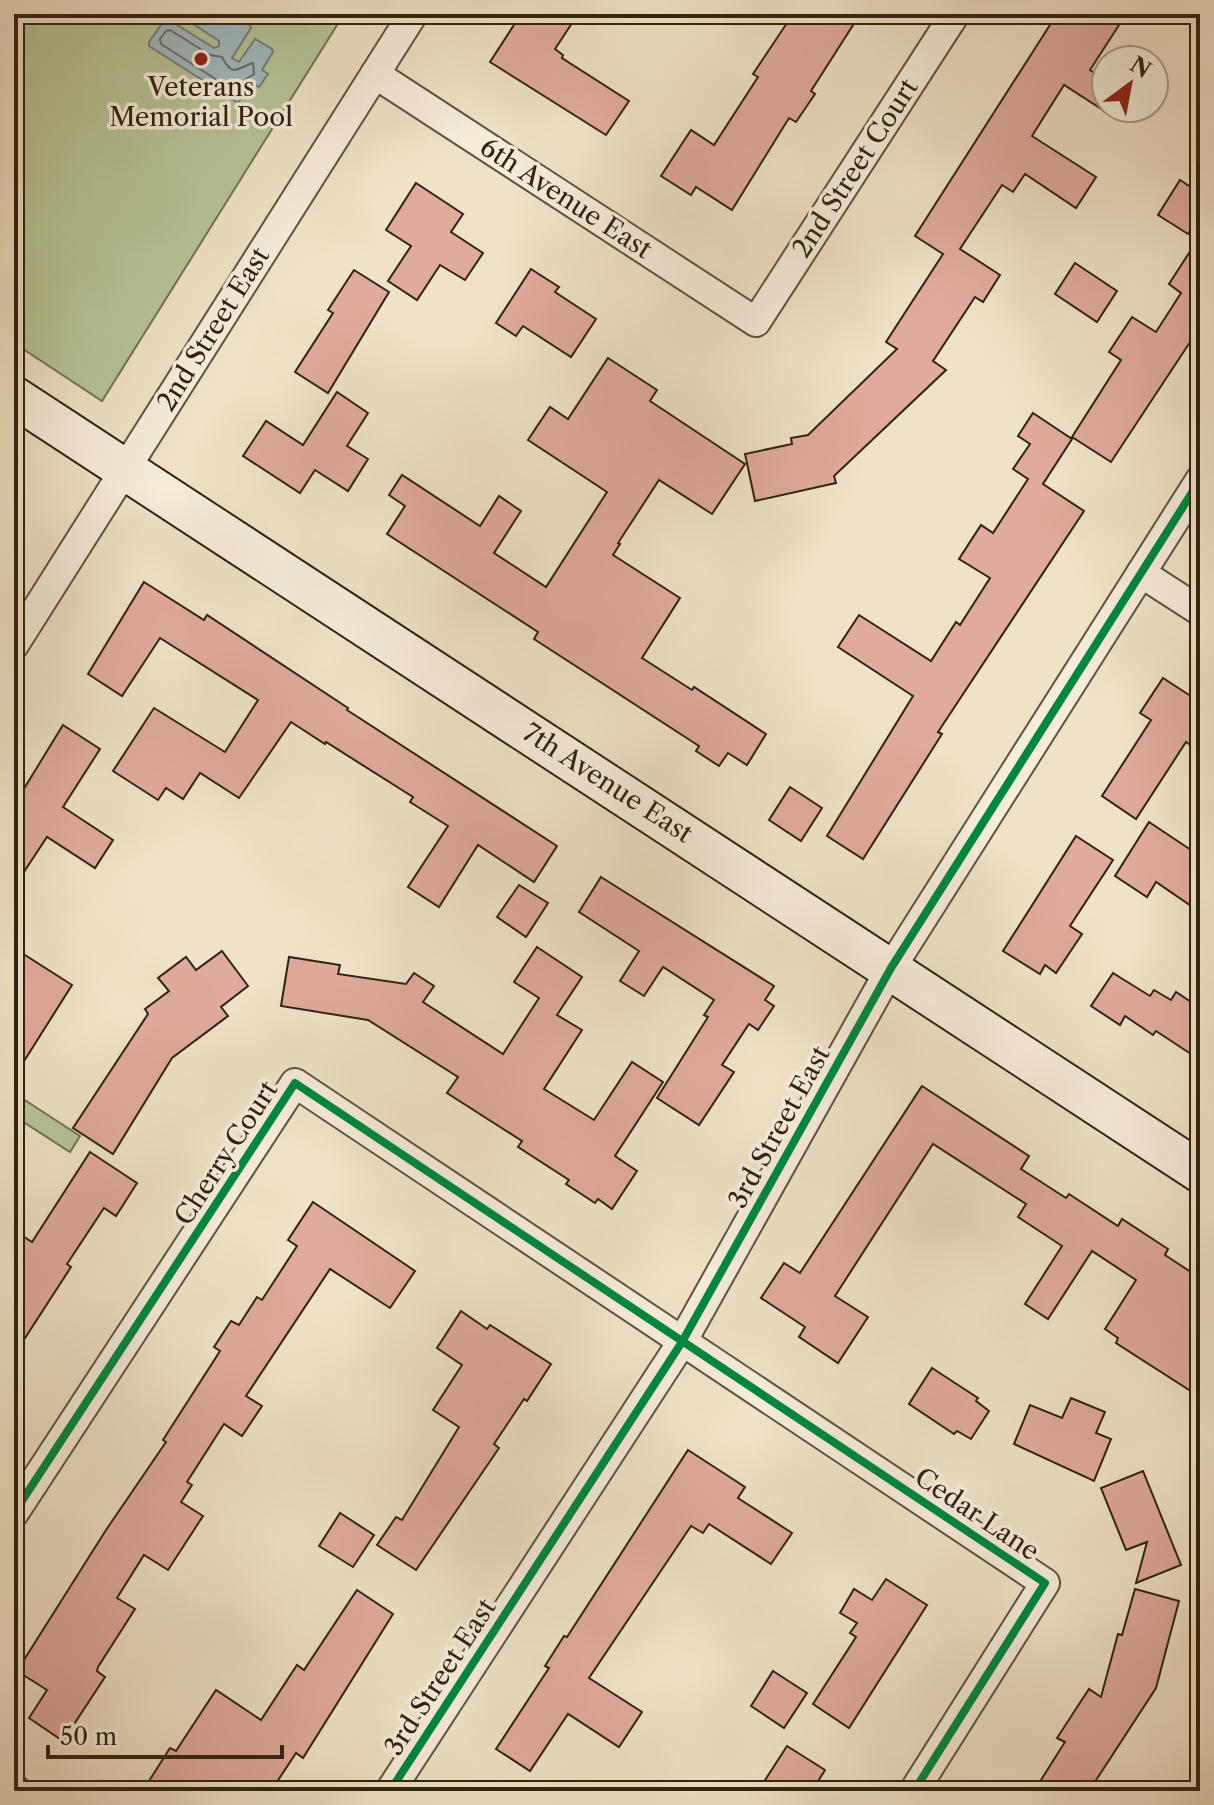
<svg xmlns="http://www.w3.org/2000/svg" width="1214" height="1805" viewBox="0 0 1214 1805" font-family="'Libre Caslon Text',serif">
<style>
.green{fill:#b7c497;stroke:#747454;stroke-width:2}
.water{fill:#a0bac1;stroke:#747e7b;stroke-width:2}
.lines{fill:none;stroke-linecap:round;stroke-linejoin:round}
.shore{stroke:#686e69;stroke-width:2}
.building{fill:#e0aa9c;stroke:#312311;stroke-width:2}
.street-casing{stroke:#60533e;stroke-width:32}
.secondary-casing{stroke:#312311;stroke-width:44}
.street{stroke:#f5ecda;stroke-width:28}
.secondary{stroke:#f5ecda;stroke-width:40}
.cycleway-casing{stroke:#f5ecda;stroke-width:13}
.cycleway{stroke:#00873e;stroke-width:8}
.poi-dot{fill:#8f2418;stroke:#f5ecda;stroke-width:3}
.labels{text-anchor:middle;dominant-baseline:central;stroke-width:7;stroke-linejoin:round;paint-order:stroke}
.poi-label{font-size:26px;fill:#312311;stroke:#f5ecda}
.street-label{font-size:26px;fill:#312311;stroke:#f5ecda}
</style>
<rect width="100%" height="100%" fill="#efe2c6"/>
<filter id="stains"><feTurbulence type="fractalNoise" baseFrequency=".0025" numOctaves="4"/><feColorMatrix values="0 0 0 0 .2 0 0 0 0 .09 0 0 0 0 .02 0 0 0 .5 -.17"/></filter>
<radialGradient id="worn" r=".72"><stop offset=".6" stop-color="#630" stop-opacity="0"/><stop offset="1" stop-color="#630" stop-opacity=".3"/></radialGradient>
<g class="green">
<polygon points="14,14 344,14 102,401 14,343"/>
<polygon points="14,1093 80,1136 70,1152 14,1116"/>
</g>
<polygon class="water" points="178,14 245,14 251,28 232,58 239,62 255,39 272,49 273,52 262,70 268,74 259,87 252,83 238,103 149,46 149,42 166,18 214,48 219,46 219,41"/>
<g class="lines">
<path class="shore" d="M170 30 210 55 222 57C233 79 238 67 253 63L254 74 246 79 238 90 234 91 161 44 160 39 166 31Z"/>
</g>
<g class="building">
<polygon points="521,14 578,14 555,49 563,55 562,58 629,101 606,135 490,62"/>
<polygon points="793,14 842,14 855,22 811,91 815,94 796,122 789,118 732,210 696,187 691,195 661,176 691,130 714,145 758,77 753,74"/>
<polygon points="1057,14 1103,14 1119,25 1090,70 1106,81 1106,112 1064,85 1032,136 1096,177 1076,208 1025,174 1013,192 1002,185 960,249 1000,275 983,302 975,297 933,361 946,370 834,476 836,483 755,501 745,454 792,444 791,438 808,435 897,349 886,342 943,254 915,236"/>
<polygon points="1180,180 1200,193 1200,216 1188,234 1158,215"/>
<polygon points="416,183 463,214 451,232 483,253 465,280 440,265 417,300 388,281 411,246 386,230"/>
<polygon points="1200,236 1200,327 1111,462 1072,437 1121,360 1109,352 1132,317 1156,332 1181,293 1169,284"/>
<polygon points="1075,263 1117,291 1097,322 1055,294"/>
<polygon points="531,269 559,287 555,292 596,319 571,357 523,326 516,336 496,323"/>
<polygon points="354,270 389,292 328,393 295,372 333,313 328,310"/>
<polygon points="608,358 657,390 650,401 745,464 712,514 659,480 618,543 620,544 613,555 680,598 642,658 692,690 694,687 766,734 747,765 728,753 719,766 696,751 699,746 534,639 538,632 387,534 405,506 389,495 402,475 480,526 499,496 521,511 494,553 546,587 607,492 528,440 550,407 568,419"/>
<polygon points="337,392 368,413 347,446 368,459 348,491 315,470 300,493 243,456 266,421 303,445"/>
<polygon points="1033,413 1072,439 1043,484 1084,511 938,732 942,734 863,859 827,836 913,696 838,647 859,615 931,661 956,622 960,625 990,578 959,559 981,525 993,533 1028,479 1013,469 1030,444 1018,436"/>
<polygon points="144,582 204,620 207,615 348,708 347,710 557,846 534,882 478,845 439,907 408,887 448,826 410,802 413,797 326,742 325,744 291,722 239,798 200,773 183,799 166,788 158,800 113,771 154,708 225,752 258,700 160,638 122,696 88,674"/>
<polygon points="1163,678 1200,702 1200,733 1192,746 1186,742 1136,819 1102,796 1151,720 1140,713"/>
<polygon points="63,725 100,749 63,807 113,840 95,868 47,837 14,887 14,805"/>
<polygon points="790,787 822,808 801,841 769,820"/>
<polygon points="1149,822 1200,856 1200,912 1156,882 1147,897 1115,876"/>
<polygon points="1076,836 1113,860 1070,926 1082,934 1056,973 1045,965 1040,974 1003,951"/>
<polygon points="601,877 774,986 765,1000 774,1006 758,1030 749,1024 722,1065 734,1072 699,1125 657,1098 708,1017 704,1015 714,1000 663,967 644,996 620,981 639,951 579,912"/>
<polygon points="519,885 548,903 526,937 497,917"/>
<polygon points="537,947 582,977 557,1015 582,1030 544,1089 594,1120 632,1062 663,1082 615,1156 637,1171 612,1209 598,1199 595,1203 566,1184 569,1180 518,1147 522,1141 447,1093 458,1077 368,1020 281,1006 289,957 340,965 338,974 406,984 414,973 434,986 423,1002 503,1054 539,998 514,982"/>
<polygon points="222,951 248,986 221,1007 228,1016 172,1058 113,1154 73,1128 148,1014 145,1009 169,991 158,978 186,957 196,970"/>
<polygon points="25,955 72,985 14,1077 14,972"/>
<polygon points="1113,973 1150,996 1154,990 1171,1000 1176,992 1200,1008 1200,1060 1156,1031 1153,1035 1125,1016 1120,1025 1091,1006"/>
<polygon points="922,1086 1029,1156 1021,1169 1066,1198 1069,1194 1118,1226 1122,1219 1168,1249 1165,1255 1200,1278 1200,1397 1116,1343 1118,1338 1105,1329 1136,1280 1092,1251 1048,1319 1025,1304 1062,1246 1018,1217 1026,1204 933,1144 835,1296 868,1317 838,1363 799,1337 805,1327 761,1298 784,1263 800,1273"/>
<polygon points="90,1152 137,1183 116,1216 104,1208 67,1264 71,1267 14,1355 14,1230 32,1242"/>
<polygon points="313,1202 415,1271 390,1308 330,1269 246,1396 262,1406 242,1436 224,1424 187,1482 192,1485 181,1502 203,1516 168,1570 144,1555 117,1598 135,1609 98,1667 97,1671 105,1677 63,1741 29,1718 47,1690 17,1671 106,1530 166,1442 163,1440 220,1351 214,1347 231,1321 239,1325 257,1297 262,1300 297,1246 288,1240"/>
<polygon points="461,1311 487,1329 490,1325 551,1364 527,1401 524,1399 494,1444 499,1448 416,1570 377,1545 396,1517 402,1520 459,1427 433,1410 462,1365 437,1348"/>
<polygon points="932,1368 978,1398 976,1401 989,1411 971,1439 957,1431 954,1434 909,1404"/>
<polygon points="1071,1398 1105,1412 1096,1433 1111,1439 1094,1481 1014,1444 1030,1405 1062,1418"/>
<polygon points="688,1450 745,1487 738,1498 792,1533 771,1564 709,1524 703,1533 691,1526 589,1678 642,1712 619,1747 568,1714 530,1771 496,1749 549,1668 545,1666 564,1636 567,1637"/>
<polygon points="1143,1471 1181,1565 1136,1583 1147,1542 1126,1550 1101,1488"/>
<polygon points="340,1513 374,1535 353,1567 319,1546"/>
<polygon points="886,1579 927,1605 849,1728 813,1704 856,1637 850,1633 857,1623 840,1613 854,1589 872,1600"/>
<polygon points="1135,1589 1179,1601 1156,1688 1089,1791 1034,1791 1065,1742 1057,1738 1089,1689 1101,1697 1118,1634 1122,1635"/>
<polygon points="357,1590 393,1614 303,1758 296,1753 271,1791 164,1791 149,1781 170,1748 176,1751 216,1690 261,1720 297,1665 304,1670"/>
<polygon points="773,1671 807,1693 784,1728 751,1706"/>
<polygon points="787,1746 825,1770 812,1791 758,1791"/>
</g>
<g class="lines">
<g class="street-casing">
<g id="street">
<polyline points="375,74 756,322 955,14"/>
<polyline points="1141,573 1200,611"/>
<polyline points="14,645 413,14"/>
<polyline points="14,1513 295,1083 1045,1583 914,1791"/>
<polyline points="14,1789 17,1791"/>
<polyline points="390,1791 682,1342 891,968 1200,480"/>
</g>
</g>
<g class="secondary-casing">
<polyline id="secondary" points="14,397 1200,1172"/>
</g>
<use href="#street" class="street"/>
<use href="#secondary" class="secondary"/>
<g class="cycleway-casing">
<g id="cycleway">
<polyline points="14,1513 295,1083 1045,1583 914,1791"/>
<polyline points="390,1791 682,1342 891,968 1200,480"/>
</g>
</g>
<use href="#cycleway" class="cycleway"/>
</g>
<circle class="poi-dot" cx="201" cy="59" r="8"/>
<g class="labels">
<g class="poi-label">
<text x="201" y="87">Veterans<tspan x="201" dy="30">Memorial Pool</tspan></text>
</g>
<g class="street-label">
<text transform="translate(855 168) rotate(-57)">2nd Street Court</text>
<text transform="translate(566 198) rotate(33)">6th Avenue East</text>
<text transform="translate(213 329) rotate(-58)">2nd Street East</text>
<text transform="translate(608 783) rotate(33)">7th Avenue East</text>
<text transform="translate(779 1127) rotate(-61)">3rd Street East</text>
<text transform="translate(226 1153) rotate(-57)">Cherry Court</text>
<text transform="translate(977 1514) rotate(34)">Cedar Lane</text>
<text transform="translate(440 1677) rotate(-57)">3rd Street East</text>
</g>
</g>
<rect width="1214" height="1805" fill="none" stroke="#efe2c6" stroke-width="48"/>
<rect x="16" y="16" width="1182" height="1773" fill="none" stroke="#312311" stroke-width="4"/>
<rect x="24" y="24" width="1166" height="1757" fill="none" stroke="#312311" stroke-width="2"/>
<g transform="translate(1130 84) rotate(32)"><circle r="38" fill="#f5ecda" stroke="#a79c8a" stroke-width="2"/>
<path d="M0-6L14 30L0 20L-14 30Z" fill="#8f2418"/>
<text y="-12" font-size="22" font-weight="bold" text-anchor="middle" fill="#312311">N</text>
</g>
<path d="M48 1745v12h234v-12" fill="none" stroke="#312311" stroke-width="4"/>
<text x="60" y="1745" font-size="24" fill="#312311" stroke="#f5ecda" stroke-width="6" paint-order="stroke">50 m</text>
<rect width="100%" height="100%" filter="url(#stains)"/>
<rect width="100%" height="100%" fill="url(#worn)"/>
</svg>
